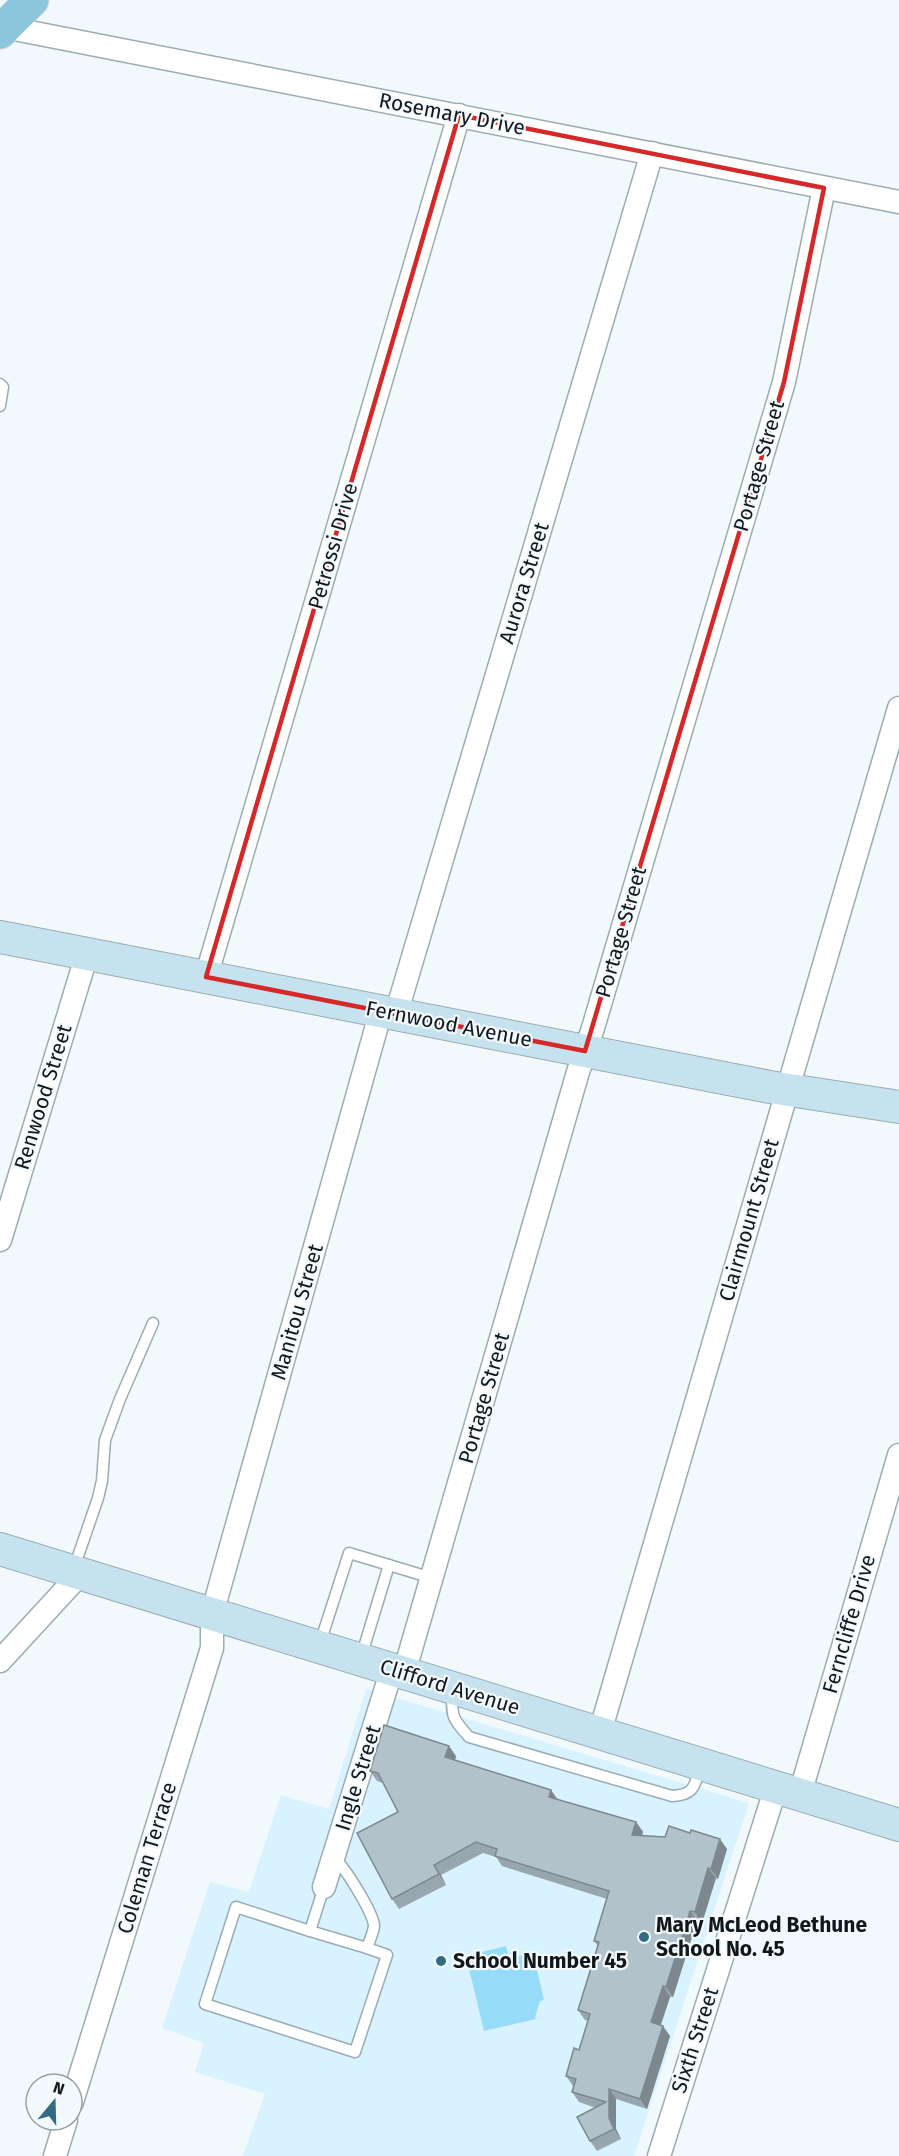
<svg xmlns="http://www.w3.org/2000/svg" width="899" height="2156" viewBox="0 0 899 2156" font-family="'Fira Sans',sans-serif">
<style>
.built{fill:#d8f2ff}
.green{fill:#97dbfa}
.lines{fill:none;stroke-linecap:round;stroke-linejoin:round}
.lane-casing{stroke:#9aacb4;stroke-width:13}
.street-casing{stroke:#9aacb4;stroke-width:25}
.secondary-casing{stroke:#9aacb4;stroke-width:34}
.primary-casing{stroke:#d4d5d6;stroke-width:35}
.lane{stroke:#fff;stroke-width:10}
.street{stroke:#fff;stroke-width:22}
.secondary{stroke:#c5e2ee;stroke-width:32}
.primary{stroke:#8cc6dc;stroke-width:33}
.wall{fill:#98a7af}
.shaded-wall{fill:#7c888e}
.building{fill:#b1c2cb;stroke:#7c888e;stroke-width:1.5}
.marked{fill:none;stroke:#d62828;stroke-width:4.5;stroke-linejoin:round}
.poi-dot{fill:#316c84;stroke:#f2f9fd;stroke-width:2}
.labels{text-anchor:middle;dominant-baseline:central;stroke-width:4.5;stroke-linejoin:round;paint-order:stroke}
.street-label{font-size:21px;fill:#11171a;stroke:#f2f9fd}
.poi-label{font-size:21px;font-weight:bold;fill:#11171a;stroke:#f2f9fd;text-anchor:start}
</style>
<rect width="100%" height="100%" fill="#f2f9fd"/>
<polygon class="built" points="366,1689 749,1803 634,2156 243,2156 265,2094 195,2072 204,2043 162,2028 210,1882 249,1892 281,1795 329,1809"/>
<polygon class="green" points="506,1946 509,1958 533,1953 544,2000 540,2001 535,2017 536,2019 484,2031 466,1956"/>
<g class="lines">
<g class="lane-casing">
<g id="lane">
<polyline points="0,384 3,387 0,406"/>
<polyline points="74,1568 98,1498 102,1481 105,1440 120,1399 153,1323"/>
<polyline points="320,1643 349,1553 432,1578"/>
<polyline points="361,1657 389,1565"/>
<path d="M452 1691C452 1717 451 1717 469 1737L672 1796C695 1795 694 1786 701 1766"/>
<path d="M324 1887 310 1931 367 1948C369 1941 374 1932 374 1925 372 1911 345 1867 334 1858"/>
<polyline points="310,1931 236,1907 205,2004 355,2052 387,1955 367,1948"/>
</g>
</g>
<g class="street-casing">
<g id="street">
<polyline points="4,27 899,202"/>
<polyline points="206,977 459,115"/>
<polyline points="396,1014 652,153"/>
<polyline points="0,1240 87,954"/>
<polyline points="0,1661 81,1573"/>
<polyline points="404,1673 578,1072 593,1028 784,382 824,188"/>
<polyline points="600,1732 899,708"/>
<polyline points="800,1794 899,1455"/>
<polyline points="324,1887 392,1669"/>
<polyline points="72,2102 212,1648 212,1614 381,1011"/>
<polyline points="55,2156 66,2120"/>
<polyline points="659,2156 776,1787"/>
</g>
</g>
<g class="secondary-casing">
<g id="secondary">
<polyline points="0,937 770,1087 899,1107"/>
<polyline points="0,1549 899,1825"/>
</g>
</g>
<g class="primary-casing">
<polyline id="primary" points="0,32 32,0"/>
</g>
<use href="#lane" class="lane"/>
<use href="#street" class="street"/>
<use href="#secondary" class="secondary"/>
<use href="#primary" class="primary"/>
</g>
<polygon class="wall" points="456,1756 455,1760 558,1800 636,1822 643,1832 642,1836 727,1849 718,1879 716,1878 702,1923 697,1921 673,1997 670,1997 661,2025 670,2036 647,2109 616,2099 616,2129 621,2139 597,2151 590,2141 596,2108 579,2102 572,2092 573,2086 566,2076 579,2050 588,2021 585,2020 578,2010 598,1946 594,1941 607,1899 502,1866 496,1857 483,1853 441,1875 446,1885 399,1909 392,1899 398,1812 383,1783 377,1781 370,1771"/>
<g class="shaded-wall">
<polygon points="449,1746 456,1756 453,1767 445,1757"/>
<polygon points="551,1790 558,1800 549,1797"/>
<polygon points="636,1822 643,1832 639,1845 632,1835"/>
<polygon points="720,1839 727,1849 718,1879 711,1869"/>
<polygon points="434,1865 441,1875 446,1885 439,1874"/>
<polygon points="708,1868 716,1878 702,1923 695,1912"/>
<polygon points="690,1911 697,1921 673,1997 666,1987"/>
<polygon points="663,1986 670,1997 658,2032 651,2022"/>
<polygon points="663,2026 670,2036 647,2109 640,2099"/>
<polygon points="609,2089 616,2099 616,2129 621,2139 614,2129 609,2118"/>
</g>
<polygon class="building" points="384,1725 449,1746 445,1757 551,1790 549,1797 636,1822 632,1835 665,1837 669,1826 690,1833 691,1830 720,1839 711,1869 708,1868 695,1912 690,1911 666,1987 663,1986 651,2022 663,2026 640,2099 609,2089 609,2118 614,2129 590,2141 577,2117 606,2102 572,2092 576,2079 566,2076 574,2048 579,2050 590,2014 578,2010 599,1942 594,1941 609,1891 495,1856 497,1849 476,1842 434,1865 439,1874 392,1899 357,1833 398,1812 378,1773 370,1771"/>
<path class="marked" d="M459 115 824 188 784 382 585 1051 206 977Z"/>
<g class="poi-dot">
<circle cx="644" cy="1937" r="6"/>
<circle cx="441" cy="1961" r="6"/>
</g>
<g class="labels">
<g class="street-label">
<text transform="translate(452 114) rotate(11)">Rosemary Drive</text>
<text transform="translate(759 466) rotate(-74)">Portage Street</text>
<text transform="translate(333 546) rotate(-74)">Petrossi Drive</text>
<text transform="translate(524 583) rotate(-73)">Aurora Street</text>
<text transform="translate(621 932) rotate(-74)">Portage Street</text>
<text transform="translate(449 1024) rotate(11)">Fernwood Avenue</text>
<text transform="translate(43 1097) rotate(-73)">Renwood Street</text>
<text transform="translate(749 1220) rotate(-74)">Clairmount Street</text>
<text transform="translate(297 1312) rotate(-74)">Manitou Street</text>
<text transform="translate(484 1398) rotate(-74)">Portage Street</text>
<text transform="translate(849 1624) rotate(-74)">Ferncliffe Drive</text>
<text transform="translate(450 1687) rotate(17)">Clifford Avenue</text>
<text transform="translate(358 1778) rotate(-73)">Ingle Street</text>
<text transform="translate(147 1858) rotate(-73)">Coleman Terrace</text>
<text transform="translate(695 2040) rotate(-72)">Sixth Street</text>
</g>
<g class="poi-label">
<text x="656" y="1925">Mary McLeod Bethune<tspan x="656" dy="24">School No. 45</tspan></text>
<text x="453" y="1961">School Number 45</text>
</g>
</g>
<g transform="translate(54 2102) rotate(19)"><circle r="28" fill="#f2f9fd" stroke="#989fa2" stroke-width="1.5"/>
<path d="M0-4.5L10 22L0 15L-10 22Z" fill="#316c84"/>
<text y="-9" font-size="16" font-weight="bold" text-anchor="middle" fill="#11171a">N</text>
</g>
</svg>
